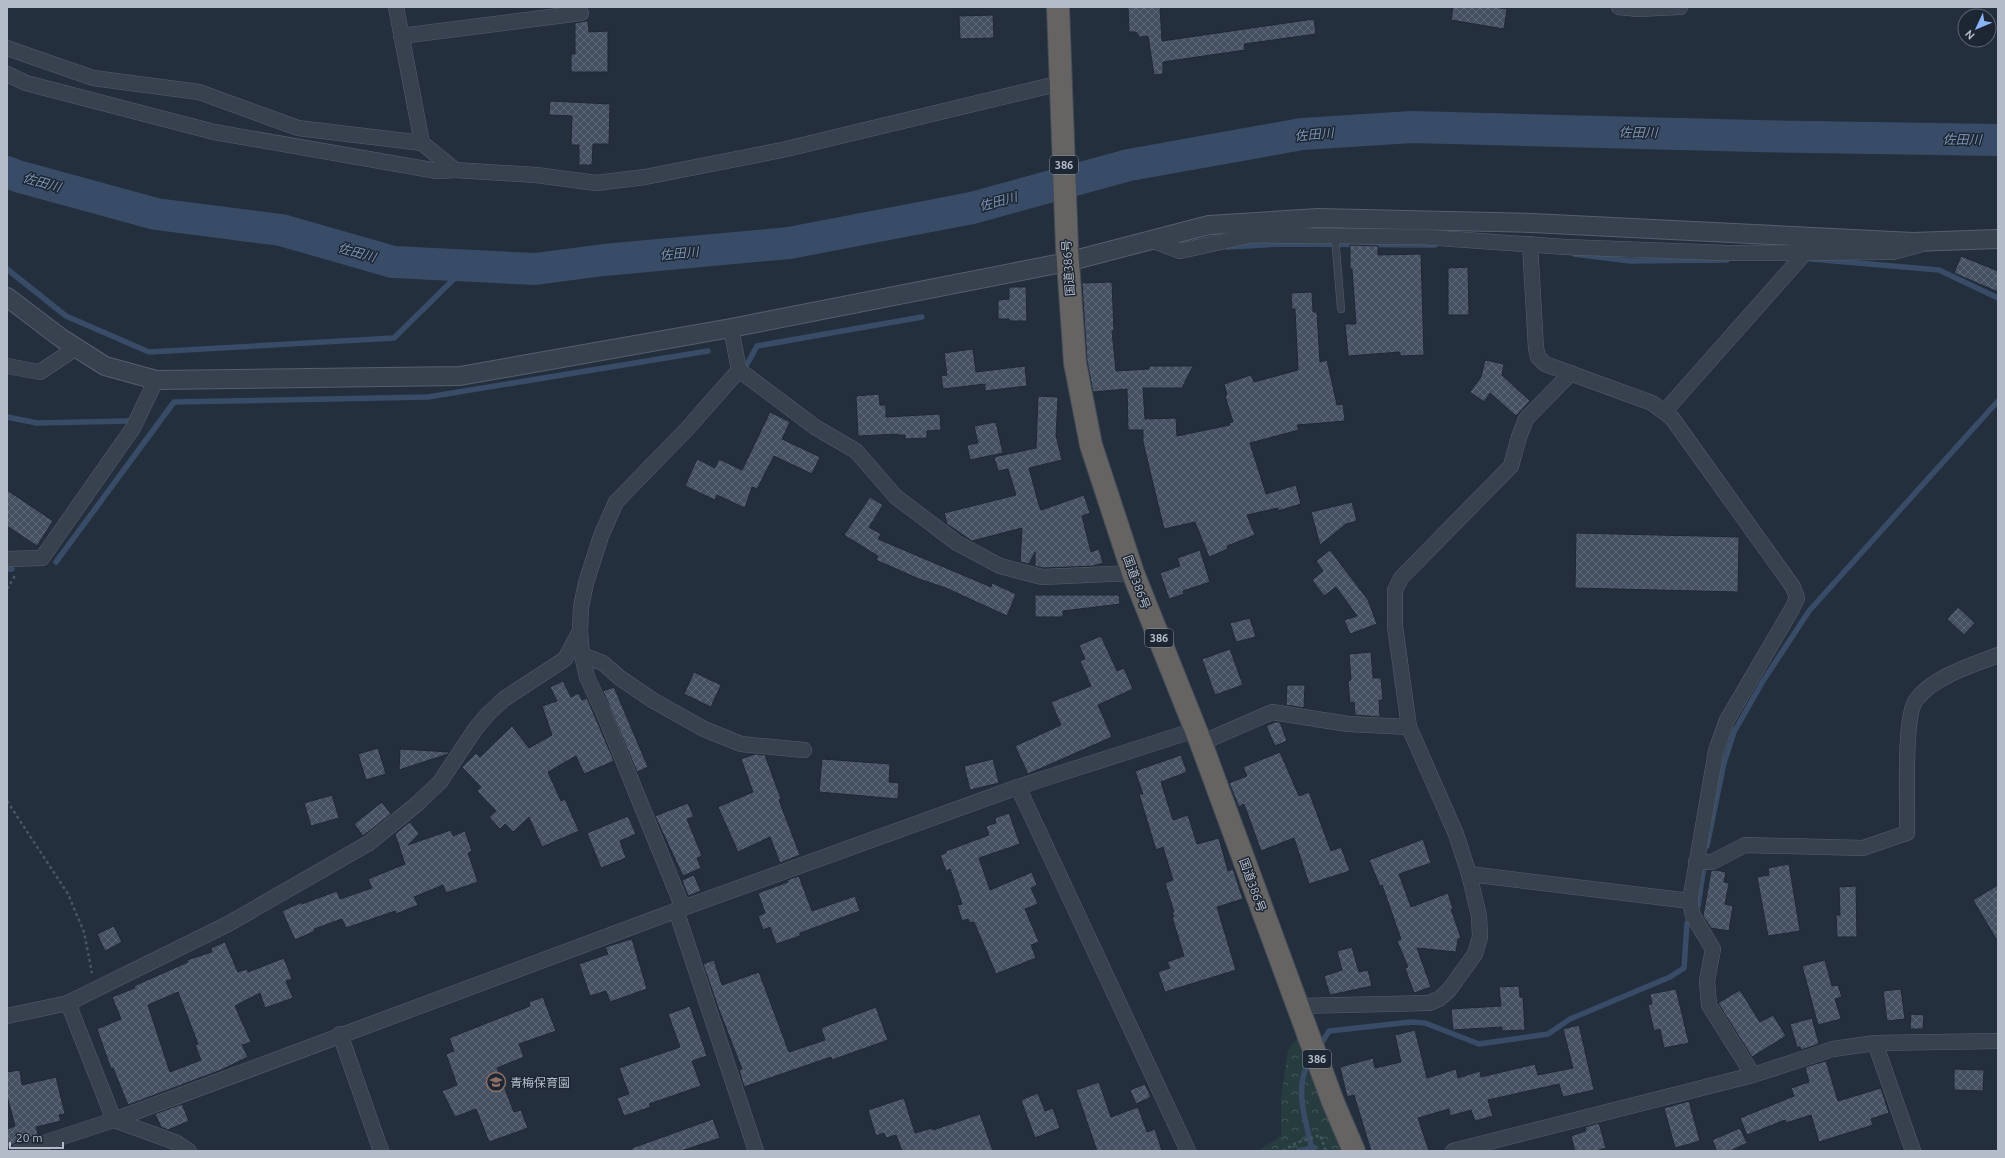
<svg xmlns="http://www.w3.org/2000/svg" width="2005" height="1158" viewBox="0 0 2005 1158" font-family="Ubuntu,'Noto Sans JP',sans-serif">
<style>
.park{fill:url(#park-crowns)}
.water{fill:url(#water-waves)}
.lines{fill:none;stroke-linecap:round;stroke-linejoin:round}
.stream{stroke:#394c67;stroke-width:5.5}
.river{stroke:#394c67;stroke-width:32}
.building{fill:url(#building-cross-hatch);stroke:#1f2835;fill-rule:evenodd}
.service-casing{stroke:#565f6c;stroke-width:8}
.minor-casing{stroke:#565f6c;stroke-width:16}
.tertiary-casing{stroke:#565f6c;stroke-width:20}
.trunk-casing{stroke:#434c59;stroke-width:24}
.path{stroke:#44595c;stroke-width:2.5;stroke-dasharray:3 3;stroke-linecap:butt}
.service{stroke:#38414e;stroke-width:7}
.minor{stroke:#38414e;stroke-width:15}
.tertiary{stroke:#38414e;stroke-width:18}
.trunk{stroke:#656462;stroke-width:22}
.labels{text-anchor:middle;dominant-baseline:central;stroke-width:3;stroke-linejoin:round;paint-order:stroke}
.shield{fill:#1d2633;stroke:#878f9c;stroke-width:1}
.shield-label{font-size:11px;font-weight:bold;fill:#b4bcc9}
.street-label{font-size:12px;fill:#b4bcc9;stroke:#1d2633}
.poi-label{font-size:12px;fill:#b4bcc9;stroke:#1d2633;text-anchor:start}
.water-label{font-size:13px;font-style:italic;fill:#7c92b1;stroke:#1d2633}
</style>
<defs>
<pattern id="park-crowns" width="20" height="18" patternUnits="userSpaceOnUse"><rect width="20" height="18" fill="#263c3f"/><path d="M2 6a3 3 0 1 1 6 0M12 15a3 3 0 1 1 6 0" fill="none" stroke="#435659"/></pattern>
<pattern id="water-waves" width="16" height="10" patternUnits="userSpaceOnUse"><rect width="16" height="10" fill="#394c67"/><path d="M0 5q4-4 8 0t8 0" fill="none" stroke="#53647b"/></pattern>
<pattern id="building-cross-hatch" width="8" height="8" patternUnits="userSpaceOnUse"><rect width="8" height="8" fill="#455162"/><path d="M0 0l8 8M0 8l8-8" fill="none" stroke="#5d6877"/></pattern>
</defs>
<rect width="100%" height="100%" fill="#242f3e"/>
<polygon class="park" points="1299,1036 1347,1151 1258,1151 1281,1136 1281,1097 1288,1050"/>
<polygon class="water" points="1316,1145 1317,1151 1295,1151 1299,1148"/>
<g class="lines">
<g class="stream">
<polyline points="1228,247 1279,244 1435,245"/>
<polyline points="1574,254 1630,261 1727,260"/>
<polyline points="1811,259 1939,270 1998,298"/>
<polyline points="7,269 66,316 149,352 394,338 467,266"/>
<polyline points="746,366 757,346 922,317"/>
<polyline points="7,417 37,423 128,421"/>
<polyline points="56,562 174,402 428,397 708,351"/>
<polyline points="7,569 12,569"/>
<polyline points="1707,846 1724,763 1734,732 1763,681 1809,611 1998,401"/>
<polyline points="1698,906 1704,865"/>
<polyline points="1319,1047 1329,1031 1411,1022 1425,1023 1479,1044 1548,1034 1570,1019 1670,977 1684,968 1687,923"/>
<path d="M1309 1151 1311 1145C1305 1117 1293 1084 1311 1059"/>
</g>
<polyline class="river" points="7,172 17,176 156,214 281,230 393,262 535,269 604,260 789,243 972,208 1129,165 1302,134 1412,127 1755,136 1998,140"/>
</g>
<g class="building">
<polygon points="1128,7 1160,7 1162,41 1314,19 1316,34 1244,44 1245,50 1163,62 1163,74 1154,75 1148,36 1140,37 1136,32 1129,32"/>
<polygon points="1453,7 1494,7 1507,9 1504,29 1451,20"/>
<polygon points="993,15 994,38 960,39 959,16"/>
<polygon points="586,21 588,21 589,32 608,31 608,72 571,72 571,54 575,54 575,23"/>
<polygon points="550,101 610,104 609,144 593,144 592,165 579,165 579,145 571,145 572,116 549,115"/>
<polygon points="1350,245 1378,246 1378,255 1421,254 1424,355 1400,356 1400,352 1348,356 1345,324 1356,324 1352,269 1350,269"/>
<polygon points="1961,256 1998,271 1998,292 1954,273"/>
<polygon points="1468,267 1469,315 1448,315 1448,268"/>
<polygon points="1112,282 1114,331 1112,331 1116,371 1149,369 1149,366 1193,366 1182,388 1143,388 1145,419 1176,418 1177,436 1230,425 1229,423 1233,422 1225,396 1227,395 1224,384 1251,375 1254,382 1298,370 1295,309 1292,309 1291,293 1312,292 1313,312 1317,312 1320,362 1327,360 1337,405 1343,404 1345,421 1297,425 1299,430 1250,443 1266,494 1296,485 1301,504 1278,511 1278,508 1247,515 1255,535 1227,546 1228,549 1209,557 1195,522 1164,529 1143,442 1143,430 1128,430 1127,389 1093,392 1087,361 1082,283"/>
<polygon points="1009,287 1026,287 1027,321 1009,321 1009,319 998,319 998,300 1009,299"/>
<polygon points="973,349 976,372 1025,366 1027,386 985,391 985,384 943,389 941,376 947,375 944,353"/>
<polygon points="1485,360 1504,364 1502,375 1530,401 1516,416 1490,393 1484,402 1470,392 1481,377"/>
<polygon points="879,394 880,405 886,405 886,417 940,414 941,430 927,431 927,438 905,439 905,435 898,435 898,434 858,436 856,396"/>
<polygon points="1038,396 1058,397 1056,435 1062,460 1029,468 1039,505 1041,510 1084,495 1090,513 1082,516 1091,552 1099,549 1103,563 1093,566 1043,568 1035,566 1035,552 1029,564 1020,562 1022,528 972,541 947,524 944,513 1016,495 1008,469 998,471 994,457 1036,448"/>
<polygon points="770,412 790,422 782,439 820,457 812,474 774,456 757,489 752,487 745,508 717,495 715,500 685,486 697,459 715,468 719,459 742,470"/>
<polygon points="996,422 1003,453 970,460 967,445 978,443 974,426"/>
<polygon points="7,490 53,521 37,546 7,526"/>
<polygon points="870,497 883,505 869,527 881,534 878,539 991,587 992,583 1016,594 1007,616 946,588 919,579 876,560 878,556 844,535"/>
<polygon points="1352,502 1357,521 1346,524 1320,545 1311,512"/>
<polygon points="1576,533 1739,537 1738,592 1575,588"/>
<polygon points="1200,550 1210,582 1183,591 1184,594 1169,599 1160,573 1180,566 1177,558"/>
<polygon points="1330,550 1368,600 1377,624 1350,634 1344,620 1357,616 1336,587 1324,596 1312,580 1323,571 1316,561"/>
<polygon points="1035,595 1119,595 1120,604 1063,611 1063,617 1035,617"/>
<polygon points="1958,607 1975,623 1964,635 1947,619"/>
<polygon points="1250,618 1256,637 1236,642 1230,623"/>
<polygon points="1101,636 1117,671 1124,668 1133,689 1098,705 1112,737 1028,774 1015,746 1061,725 1051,702 1091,686 1080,661 1085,659 1079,645"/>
<polygon points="1230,649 1243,685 1215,695 1202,659"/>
<polygon points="1371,652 1373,678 1381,678 1383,700 1379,700 1380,717 1355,715 1354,702 1350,703 1348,681 1351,680 1349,654"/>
<polygon points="694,672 721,685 711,707 684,694"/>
<polygon points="563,681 571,697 579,693 582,700 587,698 614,761 584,774 576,756 548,772 561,801 565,799 579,831 542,847 529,817 513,832 505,824 500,829 489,817 496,811 477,791 481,787 462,767 476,753 480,757 512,726 529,748 552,735 542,706 557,701 550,687"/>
<polygon points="1287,685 1305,685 1304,708 1286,705"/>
<polygon points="614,687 648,767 637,772 603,691"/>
<polygon points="1275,722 1280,722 1287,741 1275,746 1266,726"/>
<polygon points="378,748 386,774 366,780 358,754"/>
<polygon points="400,749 449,752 448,754 399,770"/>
<polygon points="1280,752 1299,796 1309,792 1331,851 1341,847 1350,871 1309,884 1294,838 1261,851 1244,804 1239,807 1229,783 1247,776 1243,767"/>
<polygon points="755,754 765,755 781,799 779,800 800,855 780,863 770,837 738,852 718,807 753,792 741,759"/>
<polygon points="1181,755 1187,772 1161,782 1173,820 1188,815 1197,844 1219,838 1228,871 1233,869 1243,899 1217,907 1236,970 1165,992 1158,972 1170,968 1167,962 1184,956 1172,917 1174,917 1172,912 1174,912 1165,883 1173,880 1163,847 1156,850 1139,794 1143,794 1135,771"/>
<polygon points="822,759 890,764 889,782 899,783 898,799 819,792"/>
<polygon points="993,759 999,783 970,790 964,766"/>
<polygon points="332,795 339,818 311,826 304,803"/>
<polygon points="382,802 391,814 363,836 354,824"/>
<polygon points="688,803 694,817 687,819 702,856 697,858 701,868 683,876 655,816"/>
<polygon points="1009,813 1020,844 979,858 990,890 1032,872 1037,885 1031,888 1038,904 1025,909 1039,942 1031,945 1036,958 996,974 974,922 970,923 968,919 962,921 957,905 962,904 950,869 946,871 940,855 946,853 946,851 989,835 986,826 996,823 995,818"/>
<polygon points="628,816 636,834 620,841 626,858 601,868 587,833"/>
<polygon points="410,822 419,834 408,845 451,830 453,836 465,831 472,851 468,853 478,882 446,893 443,885 414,897 418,905 396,914 395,911 346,928 342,919 314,929 315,931 295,940 282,911 302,902 302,904 337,891 340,899 372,888 368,879 405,864 395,834"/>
<polygon points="1423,839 1431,863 1399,874 1411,907 1448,893 1453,909 1451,909 1461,938 1458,939 1456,952 1417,948 1431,987 1414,993 1405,968 1408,967 1397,941 1401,939 1382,885 1380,886 1369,860"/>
<polygon points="1789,864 1800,931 1768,936 1757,877 1769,875 1768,868"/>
<polygon points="1715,870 1726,872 1724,882 1729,883 1725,904 1733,906 1729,931 1711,928 1703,916 1711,871"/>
<polygon points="694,875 701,891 688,896 682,880"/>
<polygon points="799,876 812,911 855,896 860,911 800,933 800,936 776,944 770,927 763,930 758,916 765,913 758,893 788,882 787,880"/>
<polygon points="1998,885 1998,942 1973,900"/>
<polygon points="1856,886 1857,937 1837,937 1836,915 1840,915 1839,887"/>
<polygon points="114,926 122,942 105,951 97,934"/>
<polygon points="632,939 647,989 610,1002 606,991 590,996 579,964 608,954 605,947"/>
<path d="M225 942 238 972 247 969 248 972 284 958 292 979 286 981 293 998 265 1008 260 993 235 1006 251 1042 242 1045 248 1057 221 1070 128 1105 113 1068 111 1069 97 1029 121 1019 112 997 135 988 134 986 188 962 187 960 212 952 211 948ZM178 992 198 1044 195 1045 201 1060 170 1072 148 1005Z"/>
<polygon points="1352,947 1359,972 1368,970 1372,986 1330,995 1324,976 1342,970 1337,951"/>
<polygon points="714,960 722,985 759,972 789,1052 825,1040 821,1028 876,1007 888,1040 832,1060 831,1057 744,1087 739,1070 742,1069 719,1010 703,964"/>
<polygon points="1825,960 1832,986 1838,985 1842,997 1835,999 1841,1019 1818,1025 1802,966"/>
<polygon points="1519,986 1520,997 1523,997 1525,1030 1502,1031 1502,1027 1453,1030 1451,1009 1501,1006 1499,987"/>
<polygon points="1676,989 1689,1043 1664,1048 1660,1029 1654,1031 1648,1005 1652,1004 1650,994"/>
<polygon points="1901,989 1905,1019 1887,1021 1883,991"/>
<polygon points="1740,990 1760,1022 1773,1015 1786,1036 1752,1057 1718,1003"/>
<polygon points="543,997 556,1031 519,1044 524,1057 497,1068 514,1112 521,1110 528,1128 489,1142 476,1109 455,1117 442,1091 457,1085 446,1054 454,1051 449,1038 530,1006 529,1002"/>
<polygon points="690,1006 707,1056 692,1061 701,1086 649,1104 651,1107 624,1116 617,1098 629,1094 619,1068 680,1047 668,1014"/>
<polygon points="1911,1014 1924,1015 1923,1029 1910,1029"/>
<polygon points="1812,1018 1819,1044 1801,1050 1800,1047 1797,1047 1790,1024"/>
<polygon points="1579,1025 1594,1090 1563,1097 1559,1084 1488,1100 1493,1116 1475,1121 1471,1110 1450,1116 1449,1109 1418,1118 1429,1151 1371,1151 1354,1095 1347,1097 1340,1067 1373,1058 1375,1068 1401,1062 1395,1035 1415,1030 1427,1078 1456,1069 1458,1078 1480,1071 1481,1077 1535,1064 1538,1075 1573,1068 1563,1029"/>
<polygon points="1826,1061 1838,1101 1881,1088 1889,1113 1871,1119 1873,1125 1819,1142 1811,1115 1786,1123 1785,1120 1747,1135 1740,1118 1794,1096 1791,1088 1809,1082 1805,1067"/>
<polygon points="1954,1069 1984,1070 1983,1091 1954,1090"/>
<polygon points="20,1070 22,1085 56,1077 65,1114 59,1115 61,1121 36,1127 38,1135 16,1142 7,1150 7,1129 15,1126 7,1096 7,1072"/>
<polygon points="1099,1082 1111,1117 1138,1107 1147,1132 1155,1129 1162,1151 1097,1151 1076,1090"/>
<polygon points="1145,1084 1151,1097 1136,1104 1130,1090"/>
<polygon points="1038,1093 1045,1111 1053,1108 1060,1128 1035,1138 1021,1100"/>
<polygon points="904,1098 915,1133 932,1128 933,1130 980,1114 993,1151 902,1151 896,1135 886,1138 884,1133 876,1136 868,1110"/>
<polygon points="1689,1101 1700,1141 1675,1148 1664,1108"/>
<polygon points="182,1104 189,1121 168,1130 161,1127 155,1114"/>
<polygon points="713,1119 720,1138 681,1151 632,1151 632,1148"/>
<polygon points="1599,1123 1606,1148 1596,1151 1575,1151 1571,1136 1586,1131 1585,1127"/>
<polygon points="1740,1128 1747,1143 1730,1151 1717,1151 1712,1140"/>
</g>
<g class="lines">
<g class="service-casing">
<polyline id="service" points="1335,236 1341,309"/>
</g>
<g class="minor-casing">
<g id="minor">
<polyline points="396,7 422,143 455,170 536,175 596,183 645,177 782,150 1061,83"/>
<polyline points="1619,7 1638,9 1680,7"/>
<polyline points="401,36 581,13"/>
<polyline points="7,48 93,78 199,92 298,128 422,143"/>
<polyline points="7,74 26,83 214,132 437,171 455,170"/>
<polyline points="1151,240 1180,251 1252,235 1424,237 1565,247 1727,253 1893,252 1919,245"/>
<polyline points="1530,244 1536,348 1538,357 1545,364 1652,403 1672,418 1793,587 1797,598 1792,609 1727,720 1716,751 1690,901 1693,916 1713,949 1707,981 1709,1005 1753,1075"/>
<polyline points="731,328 739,370 815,427 856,451 896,497 957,543 1000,566 1042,577 1133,573"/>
<polyline points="7,366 40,372 76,348"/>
<polyline points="1665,411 1805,253"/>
<polyline points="7,559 42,558 133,428 156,380"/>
<polyline points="582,655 603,663 620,678 654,701 704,729 741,744 804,750"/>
<polyline points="1201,743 1272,712 1348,724 1409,727"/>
<polyline points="1018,787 1188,1151"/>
<path d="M1696 862H1712L1745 845 1863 848 1907 833C1908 808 1903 717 1916 700 1934 676 1971 666 1998 655"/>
<polyline points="1469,874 1690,901"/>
<polyline points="683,908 605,716 587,677 582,655 580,631 581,607 586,583 601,536 616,502 687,429 739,370"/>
<polyline points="676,910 756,1151"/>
<polyline points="68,1003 114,1120 175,1142 189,1151"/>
<polyline points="1298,1006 1429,1003 1439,999 1449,990 1475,954 1480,937 1479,916 1469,874 1456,834 1409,727 1395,626 1395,590 1401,578 1511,466 1519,437 1526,419 1571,373"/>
<polyline points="7,1016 68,1003 228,924 369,843 417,804 440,782 476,728 488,714 504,699 565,659 580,631"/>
<polyline points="340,1034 381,1151"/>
<polyline points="1875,1043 1913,1151"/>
<polyline points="19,1151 114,1120 683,908 1018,787 1195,730"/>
<polyline points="1453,1151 1753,1075 1833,1049 1875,1043 1998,1041"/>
</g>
</g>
<g class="tertiary-casing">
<polyline id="tertiary" points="7,297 61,338 105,366 156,380 460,376 731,328 1067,262 1209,225 1318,218 1532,223 1913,242 1998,239"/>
</g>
<g class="trunk-casing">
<polyline id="trunk" points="1058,7 1067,248 1075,363 1091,445 1133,573 1201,743 1333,1102 1354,1151"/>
</g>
<g class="path">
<polyline points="7,589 16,574"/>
<polyline points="7,801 68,894 84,932 92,973"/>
<polyline points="1283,1151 1296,1143 1320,1135 1326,1151"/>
</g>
<use href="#service" class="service"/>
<use href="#minor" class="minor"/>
<use href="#tertiary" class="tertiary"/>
<use href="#trunk" class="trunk"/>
</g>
<defs>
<g id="school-ring" transform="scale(1)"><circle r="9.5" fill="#1d2633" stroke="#8d6e63" stroke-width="1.5"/><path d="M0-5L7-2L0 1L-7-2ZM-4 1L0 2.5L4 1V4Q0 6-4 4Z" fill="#8d6e63"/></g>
</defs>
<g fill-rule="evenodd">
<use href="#school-ring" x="496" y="1082"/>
</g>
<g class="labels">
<g class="shield">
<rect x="1050" y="156" width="28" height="18" rx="3"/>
<rect x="1145" y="629" width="28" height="18" rx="3"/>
<rect x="1303" y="1050" width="28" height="18" rx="3"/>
</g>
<g class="shield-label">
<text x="1064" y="165">386</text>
<text x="1159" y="638">386</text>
<text x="1317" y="1059">386</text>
</g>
<g class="street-label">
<text transform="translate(1068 268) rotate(-94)">国道386号</text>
<text transform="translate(1137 582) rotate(70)">国道386号</text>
<text transform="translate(1253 885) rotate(70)">国道386号</text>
</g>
<g class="poi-label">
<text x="510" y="1082">青梅保育園</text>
</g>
<g class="water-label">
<text transform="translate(1638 132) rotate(1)">佐田川</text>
<text transform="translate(1314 134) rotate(-5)">佐田川</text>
<text transform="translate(1962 139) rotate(1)">佐田川</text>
<text transform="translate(42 182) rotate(16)">佐田川</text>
<text transform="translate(998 201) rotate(-15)">佐田川</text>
<text transform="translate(357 252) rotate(16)">佐田川</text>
<text transform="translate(679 253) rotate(-5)">佐田川</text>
</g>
</g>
<rect width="2005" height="1158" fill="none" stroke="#b4bcc9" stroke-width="16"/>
<g transform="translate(1977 28) rotate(226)"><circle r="19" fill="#1d2633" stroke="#59626f"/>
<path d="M0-3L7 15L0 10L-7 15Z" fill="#8ab4f8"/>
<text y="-6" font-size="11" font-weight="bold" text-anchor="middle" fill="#b4bcc9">N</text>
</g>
<path d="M10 1142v6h53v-6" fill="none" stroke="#b4bcc9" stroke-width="2"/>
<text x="16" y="1142" font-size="12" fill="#b4bcc9" stroke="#1d2633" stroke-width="3" paint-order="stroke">20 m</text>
</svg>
